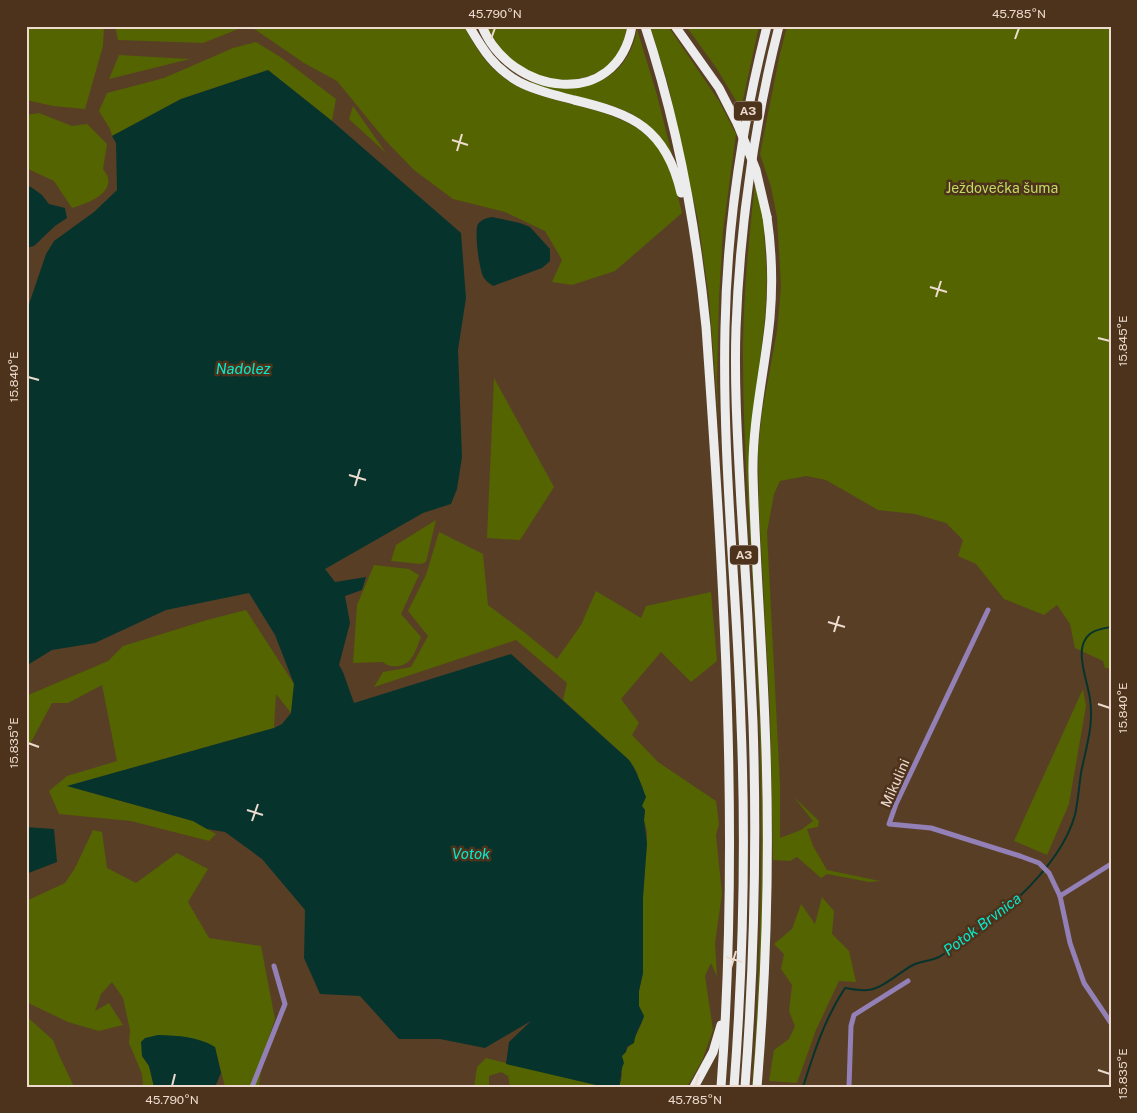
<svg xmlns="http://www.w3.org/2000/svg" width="1137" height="1113" viewBox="0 0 1137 1113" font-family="'Public Sans',sans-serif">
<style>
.green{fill:#536400}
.water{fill:#06342d}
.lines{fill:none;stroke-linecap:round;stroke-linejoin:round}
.stream{stroke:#06342d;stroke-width:2}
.minor{stroke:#9380b6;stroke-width:5}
.motorway{stroke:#ececec;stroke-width:9}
.motorway-bridge{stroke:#ececec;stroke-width:9}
.ticks{fill:none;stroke:#ecdbce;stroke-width:2}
.labels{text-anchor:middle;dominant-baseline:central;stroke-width:5;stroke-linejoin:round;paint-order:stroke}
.shield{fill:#4e331c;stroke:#bda999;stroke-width:1}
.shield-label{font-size:12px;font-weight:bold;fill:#ecdbce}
.park-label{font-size:14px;fill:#c0dc62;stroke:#4e331c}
.street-label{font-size:14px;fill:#ecdbce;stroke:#4e331c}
.water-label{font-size:15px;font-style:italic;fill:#05eacf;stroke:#4e331c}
.neatline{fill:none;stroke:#ecdbce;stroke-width:2}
.ticks-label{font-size:12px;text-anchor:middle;fill:#ecdbce}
</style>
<rect width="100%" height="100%" fill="#593e26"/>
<g class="green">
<polygon points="26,26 104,26 103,46 85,109 53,106 26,100"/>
<polygon points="115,26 246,26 203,43 118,40"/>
<path d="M250 26H464C474 45 485 64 503 77 520 91 542 96 563 102 640 121 665 131 682 213L615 271 572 285 552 282 562 260 545 231 505 212 453 199 414 170 386 141 337 81 304 63Z"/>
<path d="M487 26H627C625 35 623 48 617 55 594 87 548 86 517 65 503 56 495 40 487 26Z"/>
<polygon points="650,26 668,26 719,101 736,134 723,231 719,298 717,382 719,424 709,298 698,220 668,84"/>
<polygon points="686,26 759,26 741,109 717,69"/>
<polygon points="787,26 1111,26 1111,669 1105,668 1103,661 1075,648 1070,624 1057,605 1044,615 1004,599 976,564 958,556 963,540 946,523 915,514 878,510 826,480 806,476 780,481 774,494 767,532 780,784 780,838 801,830 813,821 794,797 819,821 818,827 807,829 813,846 827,870 880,881 869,882 827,874 821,878 797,857 790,861 773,860 770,708 759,510 758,450 762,412 777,331 781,286 777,217 771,187 760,154 779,58"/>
<path d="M637 29 657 95 672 155C638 91 576 107 522 78 570 99 627 88 637 29Z"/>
<polygon points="256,42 282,58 336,99 332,121 268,70 181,99 112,136 110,129 99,111 107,93 164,78 233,48"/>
<polygon points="119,55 190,59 109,79"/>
<polygon points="353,106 386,153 349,119"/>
<path d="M39 113 72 126 87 124 107 144 103 169C121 191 89 203 72 208L54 181 26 168V115Z"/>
<path d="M755 183 763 218 767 278 765 317 757 386V629L763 787V904L758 1033 754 1087H752C762 954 764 820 758 687 754 572 742 457 743 342 744 289 749 236 755 183Z"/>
<polygon points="494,378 554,487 520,540 487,538"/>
<polygon points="436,520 426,562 421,564 391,561 396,545"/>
<path d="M439 532 483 554 488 605 524 632 557 659 581 625 596 591 641 618 646 606 711 592 717 661 691 682 661 652 621 699 639 723 632 735 658 762 716 801 719 824 716 835 722 894 715 943 717 977 711 963 705 976 713 1030 702 1061 687 1087H619L622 1076 621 1056C630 1049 641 1027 644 1016L639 1006V991L643 973V897L647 843V831L644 820 645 810 642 806 643 788 639 782 637 772 629 760 563 700 567 683 516 640 374 687 383 672 411 667 428 636 408 611 426 575Z"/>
<path d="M374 565 409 569 419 575 401 614 421 637C418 644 415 655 410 660 404 667 390 669 383 662L353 663 357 605Z"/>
<polygon points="246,610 294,684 291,713 276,694 274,728 68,786 193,821 216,834 209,841 131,821 59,814 49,791 67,776 117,761 102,685 68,703 52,703 30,744 26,747 26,696 108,661 123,646 207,620"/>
<polygon points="1083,689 1086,706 1069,804 1047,855 1014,841"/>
<polygon points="93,830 102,832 107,868 136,883 177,853 208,869 188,902 209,938 261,946 275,1019 263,1055 259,1086 225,1087 215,1047 142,1056 149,1066 154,1087 143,1087 142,1074 129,1043 130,1030 123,998 112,982 101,994 95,1011 109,1003 123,1025 99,1031 68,1022 26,1002 26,901 65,883 75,868"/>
<polygon points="822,897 834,911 832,934 849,951 856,982 839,981 816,1030 797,1083 769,1081 774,1050 789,1039 795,1026 789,1011 792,985 781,969 784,954 774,944 792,929 801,904 815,924"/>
<polygon points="26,1016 53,1040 59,1055 74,1087 26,1087"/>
<polygon points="486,1058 596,1085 597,1087 510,1087 508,1076 501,1072 489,1076 489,1087 474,1087 477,1067"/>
</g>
<g class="water">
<path d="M268 70 332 121 461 233 466 298 458 350 462 457 457 489 451 504 423 513 325 569 335 582 366 577 362 590 345 596 350 623 339 665 343 672 354 703 511 654 629 760C637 771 641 784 646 797L642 806 645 810 644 820 647 843 643 897V973L639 991V1006L644 1016C641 1026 635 1033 634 1043L627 1047 626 1052 622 1056 624 1063C620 1070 622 1078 619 1087H597L596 1085 506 1064 509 1042 531 1021 485 1048 440 1039H399L360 996 320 994 304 958 305 910 262 859 225 832 207 829 193 821 67 786 274 728 282 724 291 713 294 684 275 635 249 593 166 610 95 643 52 650 26 666V306L29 304 46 254 54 241 94 212 117 190 116 143 112 136 181 99Z"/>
<polygon points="26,186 31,187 42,195 49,204 65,208 67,218 55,226 34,246 26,248"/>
<path d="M492 217 520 223 530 227 550 249V261L542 268 493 286C490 284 486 281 484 278 479 271 474 230 478 224 482 219 487 218 492 217Z"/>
<polygon points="26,827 54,829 57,862 26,874"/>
<path d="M158 1035C179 1036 197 1036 215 1047L221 1073 215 1087H154L149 1066 142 1056 141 1042 145 1038Z"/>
</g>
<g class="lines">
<path class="stream" d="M803 1087C814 1052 825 1018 845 988 852 989 860 991 867 990 881 990 901 971 913 965 921 961 931 961 939 957 988 928 1059 872 1075 815 1078 801 1079 787 1081 773 1086 747 1094 726 1090 699 1088 683 1076 654 1085 640 1090 630 1101 629 1111 627"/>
<g class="minor">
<polyline points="988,610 896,804 889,824 931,828 1020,856 1039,863 1049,873 1060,896 1070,943 1084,983 1111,1023"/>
<polyline points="1060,896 1111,864"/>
<polyline points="252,1087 285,1004 274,966"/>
<polyline points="849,1087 851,1026 854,1015 908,981"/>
</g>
<g class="motorway">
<path d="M469 26C483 50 494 68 519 82 536 91 555 95 574 100 633 114 666 128 681 193"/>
<path d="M482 26C510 95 617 112 632 26"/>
<path d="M645 26C677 123 696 226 706 327 724 580 740 834 721 1087"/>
<polyline points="675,26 719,88 738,125"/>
<polyline points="694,1087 713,1052 721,1025"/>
<path d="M734 1087C743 966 746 844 741 723 737 591 722 460 725 328 727 226 742 124 767 26"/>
<path d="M745 1087C754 966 757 844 753 723 750 650 746 577 741 504 738 446 734 386 736 328 740 226 754 125 779 26"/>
<path d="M757 1087C767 966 770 844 765 724 762 640 755 557 753 474 752 421 765 370 770 318 773 284 772 251 767 217"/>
</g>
<polyline class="motorway-bridge" points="738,125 756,170 767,217"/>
</g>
<path class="ticks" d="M491 39 495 28M1015 39 1019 28M452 140 468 145M457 151 462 134M930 287 947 292M936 297 941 281M1098 338 1110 341M28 377 39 380M349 475 366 480M355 486 360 469M828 622 845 627M834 632 839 616M1098 704 1110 708M28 743 39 747M247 810 263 815M252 821 258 804M726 957 742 962M731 968 736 951M1098 1070 1110 1074M172 1086 175 1074M695 1086 699 1074"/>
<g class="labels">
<g class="shield">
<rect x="734" y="101.5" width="28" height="19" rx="4"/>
<rect x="730" y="545.5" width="28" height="19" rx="4"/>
</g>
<g class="shield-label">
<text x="748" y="111">A3</text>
<text x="744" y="555">A3</text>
</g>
<g class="park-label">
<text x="1002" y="188">Ježdovečka šuma</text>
</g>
<g class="street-label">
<text transform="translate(895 783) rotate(-66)">Mikulini</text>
</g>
<g class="water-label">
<text x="243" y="368">Nadolez</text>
<text x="471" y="853">Votok</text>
<text transform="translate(982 924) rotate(-37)">Potok Brvnica</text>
</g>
</g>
<rect width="1137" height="1113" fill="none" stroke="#4e331c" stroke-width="55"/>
<rect x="28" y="28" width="1082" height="1058" class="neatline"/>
<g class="ticks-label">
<text x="495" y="18">45.790°N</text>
<text x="1019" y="18">45.785°N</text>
<text transform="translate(1123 341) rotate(-90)" y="4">15.845°E</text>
<text transform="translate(14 377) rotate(-90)" y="4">15.840°E</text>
<text transform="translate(1123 708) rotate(-90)" y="4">15.840°E</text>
<text transform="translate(14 743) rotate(-90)" y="4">15.835°E</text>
<text transform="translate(1123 1074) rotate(-90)" y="4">15.835°E</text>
<text x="172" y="1104">45.790°N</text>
<text x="695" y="1104">45.785°N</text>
</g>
</svg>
